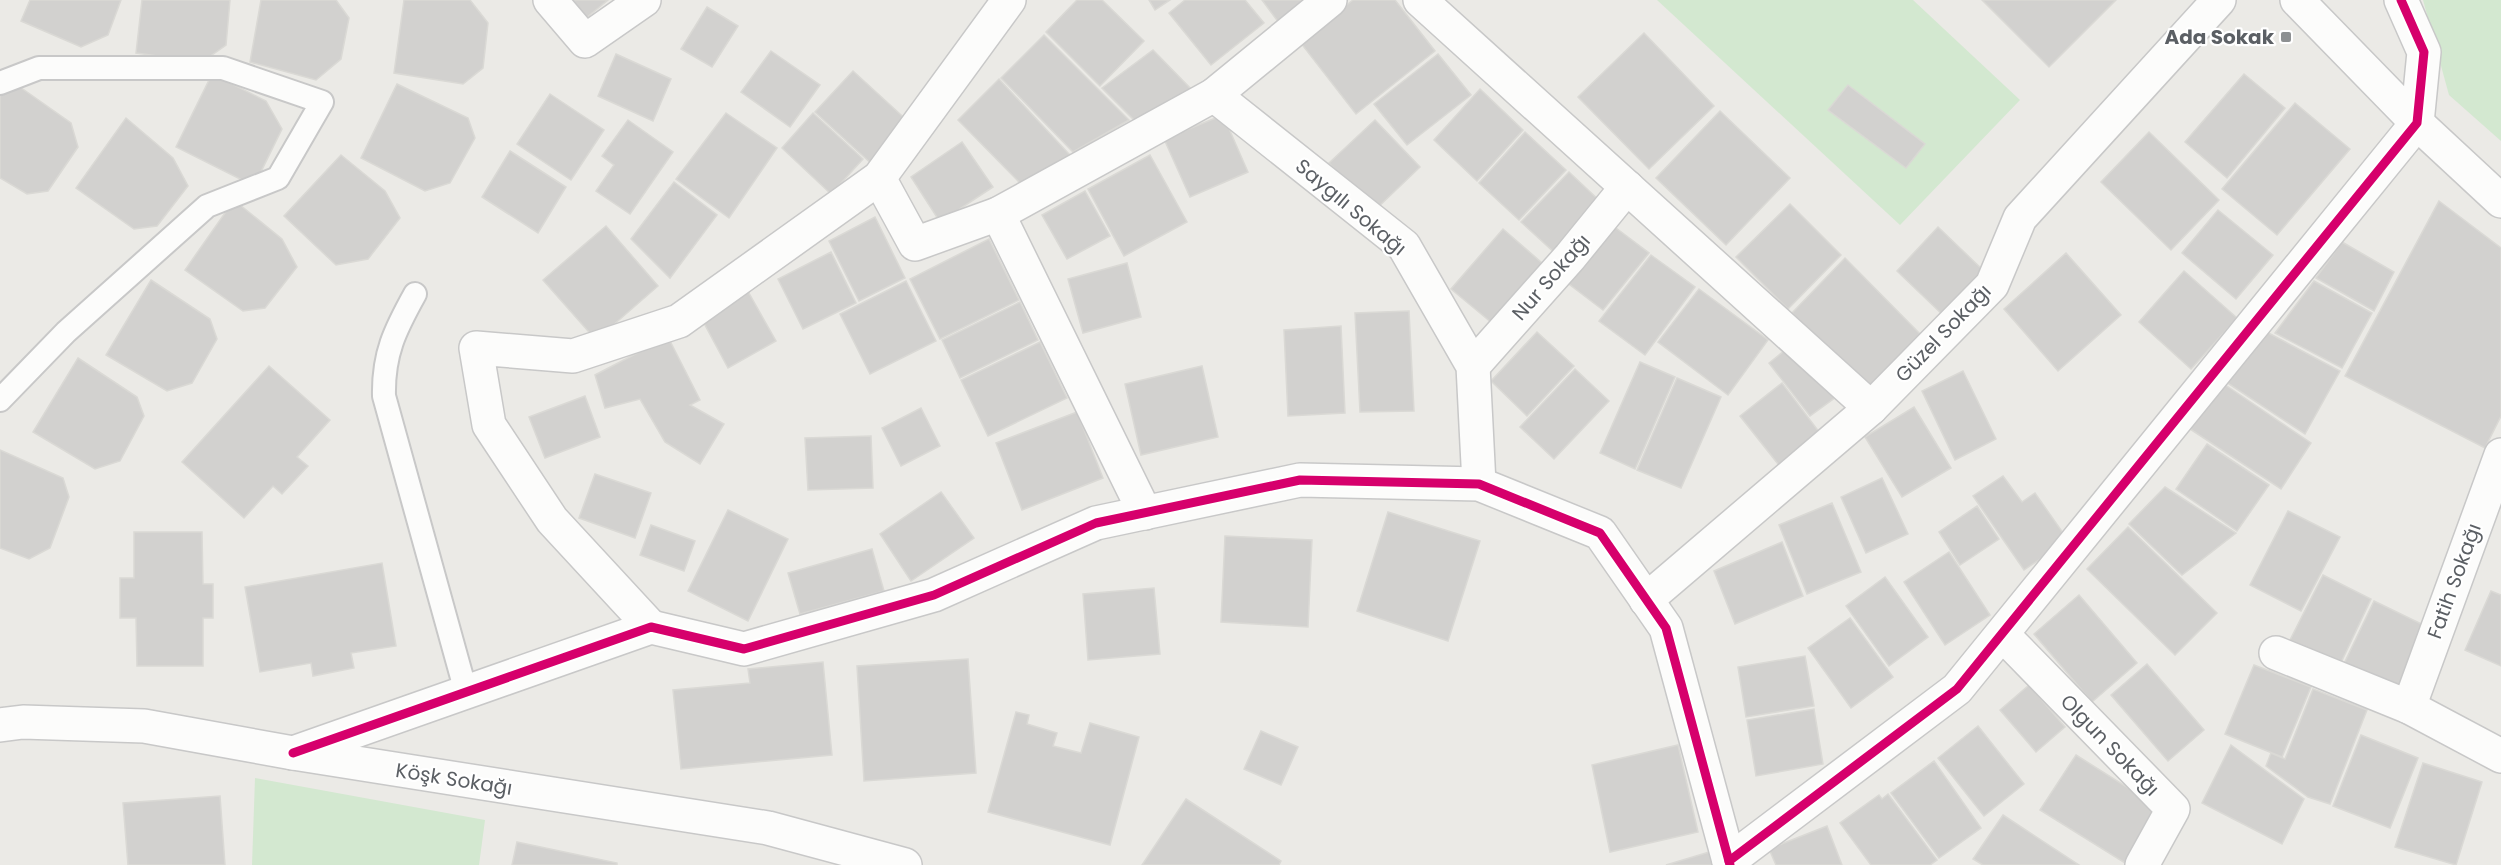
<svg xmlns="http://www.w3.org/2000/svg" width="2501" height="865" viewBox="0 0 2501 865" font-family="Poppins,sans-serif">
<style>
.green{fill:#d3e8d0}
.building{fill:#d2d1cf;stroke:#dad9d5;stroke-width:1.5}
.lines{fill:none;stroke-linecap:round;stroke-linejoin:round}
.service-casing{stroke:#c8c8c8;stroke-width:26}
.minor-casing{stroke:#c8c8c8;stroke-width:36}
.tertiary-casing{stroke:#c8c8c8;stroke-width:36}
.service{stroke:#fcfcfb;stroke-width:22}
.minor{stroke:#fcfcfb;stroke-width:33}
.tertiary{stroke:#fcfcfb;stroke-width:33}
.cycleway-casing{stroke:#fff;stroke-width:13}
.cycleway{stroke:#d6006c;stroke-width:9}
.poi-dot{fill:#8d9092;stroke:#fff;stroke-width:2}
.labels{text-anchor:middle;dominant-baseline:central;stroke-width:4.5;stroke-linejoin:round;paint-order:stroke}
.poi-label{font-size:20px;font-weight:bold;fill:#5b5f64;stroke:#fff;text-anchor:end}
.street-label{font-size:20px;fill:#5b5f64;stroke:#fff}
</style>
<rect width="100%" height="100%" fill="#ebeae6"/>
<g class="green">
<polygon points="1657,0 1913,0 2020,100 1900,225"/>
<polygon points="2423,0 2501,0 2501,141 2449,95"/>
<polygon points="255,778 485,820 479,865 252,865"/>
</g>
<g class="building">
<polygon points="30,0 121,0 108,35 81,47 21,21"/>
<polygon points="142,0 230,0 226,45 202,62 136,53"/>
<polygon points="261,0 336,0 349,18 341,59 316,80 250,62"/>
<polygon points="404,0 470,0 488,23 483,68 463,84 394,73"/>
<polygon points="572,0 608,0 586,18"/>
<polygon points="1077,0 1102,0 1144,41 1100,86 1046,32"/>
<polygon points="1149,0 1170,0 1155,10"/>
<polygon points="1185,0 1245,0 1264,23 1211,65 1169,13"/>
<polygon points="1262,0 1309,0 1279,23"/>
<polygon points="1353,0 1395,0 1435,51 1356,114 1300,42"/>
<polygon points="1982,0 2116,0 2049,67"/>
<polygon points="707,7 738,26 712,67 681,49"/>
<polygon points="1644,33 1714,106 1649,169 1578,97"/>
<polygon points="1044,35 1129,120 1073,152 1001,78"/>
<polygon points="1153,50 1191,89 1139,125 1102,88"/>
<polygon points="771,51 820,85 790,127 741,92"/>
<polygon points="616,54 671,79 653,121 598,96"/>
<polygon points="1438,54 1471,95 1407,145 1374,104"/>
<polygon points="853,71 912,125 874,166 815,112"/>
<polygon points="212,74 266,101 282,129 254,186 176,147"/>
<polygon points="2244,74 2285,108 2227,178 2185,142"/>
<polygon points="999,79 1070,155 1021,184 958,120"/>
<polygon points="10,80 71,123 78,147 48,191 27,194 0,178 0,96"/>
<polygon points="397,84 468,118 475,138 450,183 425,191 361,158"/>
<polygon points="1848,85 1925,144 1906,168 1828,110"/>
<polygon points="1480,89 1523,130 1477,181 1434,140"/>
<polygon points="550,94 604,130 571,180 517,144"/>
<polygon points="2295,103 2350,149 2277,235 2222,189"/>
<polygon points="1720,111 1790,178 1726,245 1656,178"/>
<polygon points="726,113 777,148 729,218 676,179"/>
<polygon points="813,113 863,159 831,194 782,148"/>
<polygon points="1223,115 1248,172 1190,197 1164,139"/>
<polygon points="126,118 173,158 188,186 157,226 134,229 76,188"/>
<polygon points="628,120 673,152 630,214 596,191 614,165 602,156"/>
<polygon points="1375,120 1420,167 1374,211 1329,163"/>
<polygon points="1525,132 1566,170 1519,220 1479,183"/>
<polygon points="2149,132 2219,200 2171,250 2101,182"/>
<polygon points="962,142 993,187 940,222 911,177"/>
<polygon points="510,151 566,187 538,233 482,197"/>
<polygon points="341,155 385,191 400,218 368,259 336,265 284,216"/>
<polygon points="1150,155 1187,222 1124,256 1088,189"/>
<polygon points="1569,172 1603,204 1557,255 1521,222"/>
<polygon points="674,182 717,215 670,278 631,239"/>
<polygon points="1085,191 1110,236 1067,259 1042,215"/>
<polygon points="234,200 282,239 297,267 265,308 243,311 185,270"/>
<polygon points="2439,201 2501,248 2501,416 2485,448 2345,376"/>
<polygon points="1790,204 1841,255 1788,309 1736,257"/>
<polygon points="2218,210 2273,255 2236,299 2182,253"/>
<polygon points="875,217 905,278 859,301 829,241"/>
<polygon points="1608,222 1649,253 1603,310 1565,281"/>
<polygon points="606,226 658,286 596,340 543,280"/>
<polygon points="1938,227 1987,274 1945,317 1897,271"/>
<polygon points="1503,229 1549,269 1498,328 1451,289"/>
<polygon points="989,239 1019,300 940,339 910,279"/>
<polygon points="2342,242 2394,272 2374,311 2316,278"/>
<polygon points="831,252 856,303 803,329 778,279"/>
<polygon points="2066,253 2121,315 2058,371 2004,309"/>
<polygon points="1651,255 1695,287 1645,355 1599,321"/>
<polygon points="1845,258 1926,340 1873,393 1792,313"/>
<polygon points="1127,263 1141,317 1083,333 1068,279"/>
<polygon points="2184,271 2237,318 2191,369 2139,322"/>
<polygon points="151,280 210,319 217,339 192,383 167,391 106,355"/>
<polygon points="906,281 936,341 870,374 840,314"/>
<polygon points="2314,281 2372,313 2342,368 2275,333"/>
<polygon points="745,286 776,341 728,368 698,312"/>
<polygon points="1699,289 1768,340 1728,395 1658,342"/>
<polygon points="1020,302 1038,340 960,378 942,340"/>
<polygon points="1409,311 1414,411 1360,412 1355,313"/>
<polygon points="1341,326 1345,413 1288,416 1284,330"/>
<polygon points="2261,329 2340,371 2305,434 2226,382"/>
<polygon points="1537,332 1574,366 1527,416 1491,381"/>
<polygon points="668,337 700,400 690,405 724,424 700,464 665,442 640,399 605,408 595,375"/>
<polygon points="1040,342 1067,398 988,436 961,380"/>
<polygon points="1794,343 1836,397 1810,416 1769,363"/>
<polygon points="78,358 137,397 144,416 120,461 95,469 33,432"/>
<polygon points="1640,362 1675,377 1635,469 1600,453"/>
<polygon points="269,366 330,420 297,457 308,466 282,494 273,486 244,518 182,462"/>
<polygon points="1202,366 1218,437 1141,455 1125,384"/>
<polygon points="1575,369 1609,401 1554,459 1520,427"/>
<polygon points="1963,371 1996,439 1955,460 1922,391"/>
<polygon points="1677,378 1721,397 1681,488 1637,470"/>
<polygon points="2221,382 2311,443 2281,489 2190,429"/>
<polygon points="1782,383 1823,437 1782,469 1740,416"/>
<polygon points="585,396 600,437 545,458 529,417"/>
<polygon points="1914,407 1951,468 1902,497 1865,437"/>
<polygon points="921,408 940,446 901,466 882,428"/>
<polygon points="1077,412 1103,478 1022,510 996,443"/>
<polygon points="871,436 873,488 808,490 805,438"/>
<polygon points="2207,444 2269,485 2237,531 2176,489"/>
<polygon points="0,450 63,478 69,497 50,548 29,559 0,548"/>
<polygon points="595,474 651,493 635,538 579,518"/>
<polygon points="2003,476 2022,502 2035,493 2068,540 2024,570 1973,496"/>
<polygon points="1882,478 1908,534 1866,553 1841,497"/>
<polygon points="2165,487 2236,533 2182,575 2129,524"/>
<polygon points="941,492 974,538 911,581 880,534"/>
<polygon points="1832,503 1861,572 1807,594 1779,525"/>
<polygon points="1977,506 1999,539 1960,565 1939,532"/>
<polygon points="728,510 788,539 748,621 688,591"/>
<polygon points="2288,511 2340,537 2301,611 2250,585"/>
<polygon points="1388,512 1480,541 1448,641 1357,611"/>
<polygon points="651,525 695,541 684,571 640,555"/>
<polygon points="2128,527 2217,613 2175,655 2087,569"/>
<polygon points="134,532 202,532 203,584 213,584 213,618 203,618 203,666 137,666 136,618 120,618 120,578 134,578"/>
<polygon points="1225,536 1312,540 1308,627 1221,622"/>
<polygon points="1782,542 1803,596 1735,624 1714,571"/>
<polygon points="872,549 884,591 800,614 788,573"/>
<polygon points="1949,552 1990,615 1945,645 1904,582"/>
<polygon points="382,563 396,646 351,653 354,668 313,676 311,663 260,672 245,587"/>
<polygon points="2323,575 2371,599 2338,669 2288,644"/>
<polygon points="1885,577 1928,637 1889,666 1846,606"/>
<polygon points="1154,588 1160,654 1088,660 1083,594"/>
<polygon points="2491,591 2501,595 2501,666 2465,650"/>
<polygon points="2079,595 2137,663 2092,702 2034,634"/>
<polygon points="2374,601 2432,629 2401,697 2341,670"/>
<polygon points="1850,618 1893,677 1851,708 1808,648"/>
<polygon points="1805,656 1814,706 1746,717 1738,667"/>
<polygon points="968,659 976,773 864,781 857,666"/>
<polygon points="823,662 832,755 681,769 673,690 750,683 748,669"/>
<polygon points="2147,664 2204,730 2168,761 2111,695"/>
<polygon points="2254,665 2311,687 2282,757 2225,734"/>
<polygon points="2029,685 2065,727 2036,752 2000,710"/>
<polygon points="2313,689 2367,710 2330,804 2308,797 2266,766 2271,753 2285,759"/>
<polygon points="1814,709 1823,764 1756,776 1747,720"/>
<polygon points="1016,712 1029,715 1027,724 1057,733 1053,746 1081,753 1090,723 1139,737 1110,845 988,812"/>
<polygon points="1978,726 2024,784 1984,816 1938,758"/>
<polygon points="1261,731 1298,747 1281,785 1244,769"/>
<polygon points="2361,735 2418,758 2390,828 2333,806"/>
<polygon points="1678,745 1698,832 1610,852 1592,765"/>
<polygon points="2231,745 2304,799 2282,844 2202,803"/>
<polygon points="2076,755 2160,808 2125,863 2040,810"/>
<polygon points="1934,761 1981,828 1939,858 1891,793"/>
<polygon points="2423,763 2482,782 2456,865 2395,847"/>
<polygon points="1888,794 1937,860 1930,865 1871,865 1840,823 1879,795 1882,799"/>
<polygon points="220,796 225,865 128,865 123,803"/>
<polygon points="1186,799 1281,861 1279,865 1142,865"/>
<polygon points="2003,815 2079,865 1983,865 1973,859"/>
<polygon points="1827,826 1842,865 1776,865 1769,849"/>
<polygon points="517,842 617,863 617,865 512,865"/>
<polygon points="1716,850 1720,865 1666,865"/>
</g>
<g class="lines">
<g class="service-casing">
<g id="service">
<polyline points="0,83 39,68 223,68 322,102 278,178 207,206 66,332 0,400"/>
<path d="M415 294C395 330 383 354 384 396L466 692"/>
</g>
</g>
<g class="minor-casing">
<g id="minor">
<polyline points="550,0 585,41 644,0"/>
<polyline points="1420,0 1871,408"/>
<polyline points="1214,95 1404,246 1473,366 1479,484"/>
<polyline points="879,178 915,244 998,214 1214,95 1330,0"/>
<polyline points="998,214 1145,513"/>
<polyline points="1473,366 1570,257 1627,187"/>
<polyline points="1646,600 1871,408 1992,285 2020,218 2219,0"/>
<polyline points="651,627 552,520 489,425 476,348 573,356 679,321 879,178 1009,0"/>
<polyline points="2003,635 2173,809 2142,865"/>
<polyline points="2276,653 2409,707 2501,756"/>
<polyline points="2409,707 2501,455"/>
<polyline points="293,753 651,627 744,649 934,595 1096,523 1300,480 1479,484 1600,533 1666,628 1730,865"/>
<polyline points="1729,861 1957,689 2417,123 2424,52 2401,0"/>
</g>
</g>
<g class="tertiary-casing">
<g id="tertiary">
<polyline points="2297,0 2417,123 2501,201"/>
<polyline points="0,725 23,722 144,726 293,753 768,828 905,865"/>
</g>
</g>
<use href="#service" class="service"/>
<use href="#minor" class="minor"/>
<use href="#tertiary" class="tertiary"/>
<g class="cycleway-casing">
<g id="cycleway">
<polyline points="293,753 651,627 744,649 934,595 1096,523 1300,480 1479,484 1600,533 1666,628 1730,865"/>
<polyline points="1729,861 1957,689 2417,123 2424,52 2401,0"/>
</g>
</g>
<use href="#cycleway" class="cycleway"/>
</g>
<rect class="poi-dot" x="2280" y="31" width="12" height="12" rx="3"/>
<g class="labels">
<g class="poi-label">
<text x="2274" y="37">Ada Sokak</text>
</g>
<g class="street-label">
<text transform="translate(1351 207) rotate(40)">Saygılı Sokağı</text>
<text transform="translate(1551 277) rotate(-49)">Nur Sokağı</text>
<text transform="translate(1943 333) rotate(-46)">Güzel Sokağı</text>
<text transform="translate(2454 581) rotate(-70)">Fatih Sokağı</text>
<text transform="translate(2110 745) rotate(46)">Olgun Sokağı</text>
<text transform="translate(454 779) rotate(9)">Köşk Sokağı</text>
</g>
</g>
</svg>
